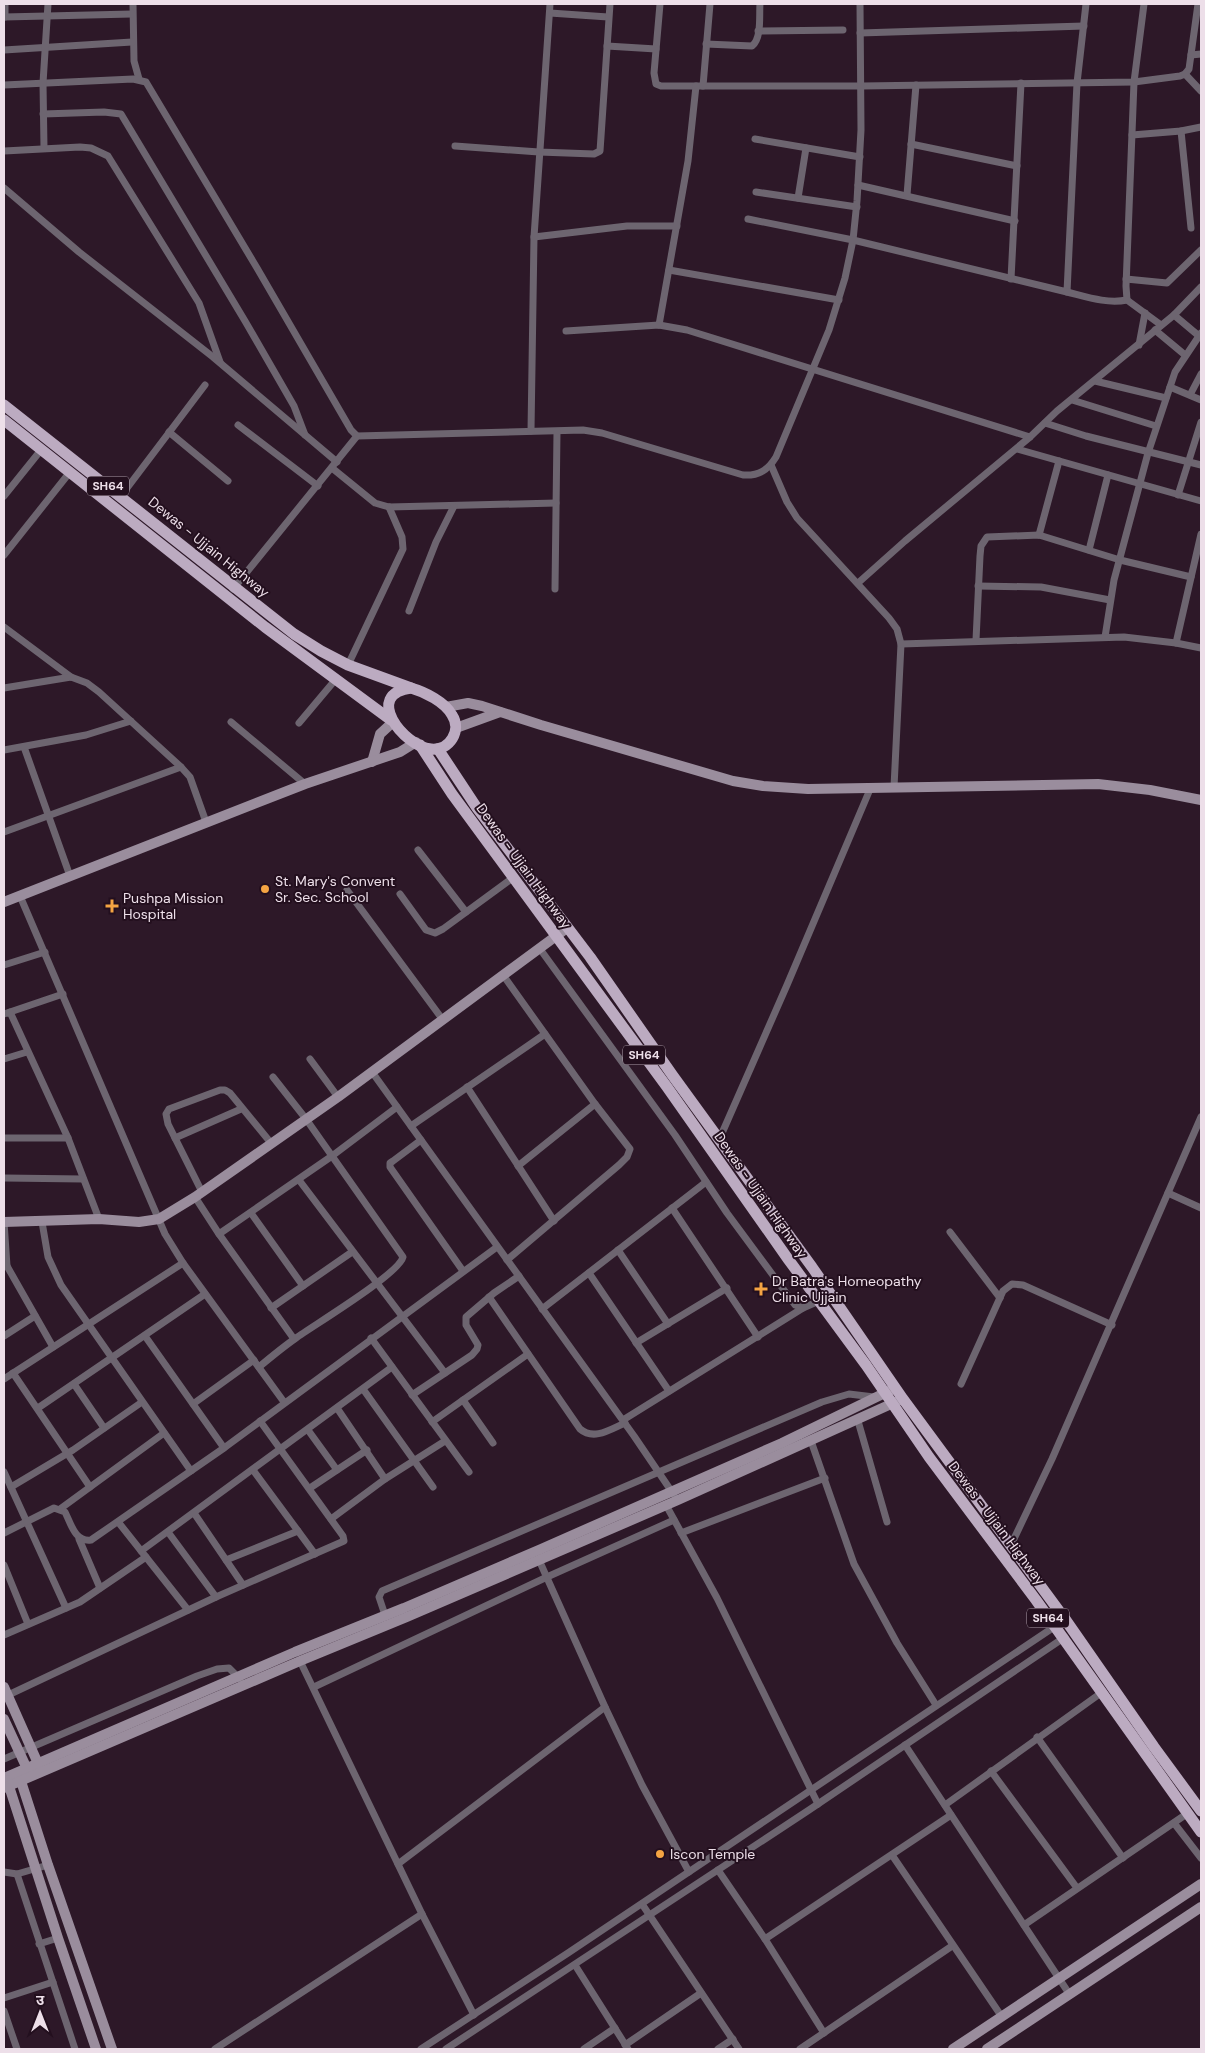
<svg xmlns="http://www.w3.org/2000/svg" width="1205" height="2053" viewBox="0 0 1205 2053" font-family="'DM Sans','Noto Sans Devanagari',sans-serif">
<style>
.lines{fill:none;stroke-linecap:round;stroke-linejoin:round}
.street{stroke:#6d6570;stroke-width:7}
.secondary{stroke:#9a8d9d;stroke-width:10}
.primary{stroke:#bcabc1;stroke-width:11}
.poi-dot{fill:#f4a443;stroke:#230f1e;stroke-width:2}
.labels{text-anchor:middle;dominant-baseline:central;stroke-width:4;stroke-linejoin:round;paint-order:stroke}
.shield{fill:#230f1e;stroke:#b0a1ac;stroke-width:1}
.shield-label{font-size:12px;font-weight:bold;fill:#eddfe9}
.street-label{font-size:14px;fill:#eddfe9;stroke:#230f1e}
.poi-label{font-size:14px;fill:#eddfe9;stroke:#230f1e;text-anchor:start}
</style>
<rect width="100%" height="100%" fill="#2d1828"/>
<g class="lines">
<g class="street">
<polyline points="133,4 134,61 139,79"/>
<polyline points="660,4 654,73 656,84 661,86 862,86 1134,82 1180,76 1185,74 1189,69 1198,4"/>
<polyline points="550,13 608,17"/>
<polyline points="4,17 132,14"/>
<polyline points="5,17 5,4"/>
<polyline points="758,31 843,30"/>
<polyline points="860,33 1084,26"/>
<path d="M706 44 752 46C762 38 759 16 760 4"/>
<polyline points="607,46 656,49"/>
<polyline points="4,50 132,42"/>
<polyline points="1191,55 1201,54"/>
<polyline points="1185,74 1201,91"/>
<path d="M4 85 133 79 146 82 257 268 351 430 357 436 583 430 602 433 743 475C759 476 768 470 776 457L829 330 845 278 853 240 857 201 861 130 860 4"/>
<polyline points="703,86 710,4"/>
<polyline points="43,114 104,112 121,114 245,321 294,406 305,435"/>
<polyline points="1181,131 1191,228"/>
<polyline points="1132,135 1181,131 1201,127"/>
<polyline points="755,139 860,157"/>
<polyline points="911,144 1017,166"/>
<polyline points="455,146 539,152 594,154 600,151 610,4"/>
<polyline points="44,148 43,83 48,4"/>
<polyline points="4,151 80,147 91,148 108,156 199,303 220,362"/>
<polyline points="858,185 1015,221"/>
<polyline points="4,188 79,252 213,357 337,462"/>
<polyline points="756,192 857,207"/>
<polyline points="907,195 916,85"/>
<polyline points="798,198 806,148"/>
<polyline points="748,219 853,240 1067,292 1077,83 1086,4"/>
<polyline points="534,237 627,226 677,226"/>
<polyline points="669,270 839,300"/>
<polyline points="1011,279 1021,83"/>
<polyline points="1126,279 1167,283 1201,250"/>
<path d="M1067 292C1087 297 1107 304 1127 300L1161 325"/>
<polyline points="1127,300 1126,286 1134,82 1144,4"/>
<polyline points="1174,315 1199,336"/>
<polyline points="659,325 688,161 696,86"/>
<polyline points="1155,330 1185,355"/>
<polyline points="566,331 659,325 687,330 1030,437"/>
<polyline points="1139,345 1145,313"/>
<polyline points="1095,381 1166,398"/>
<polyline points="1170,387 1201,400"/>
<polyline points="1190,395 1201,374"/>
<polyline points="1072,400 1156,426"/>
<polyline points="1045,423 1086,436 1201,465"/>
<polyline points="238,425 318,486"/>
<polyline points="531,431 534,237 550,4"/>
<polyline points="169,432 228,481"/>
<polyline points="1017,449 1201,501"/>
<polyline points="771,465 787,502 797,518 889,618 897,629 901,644 894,787"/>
<polyline points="332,468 375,503 389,507 556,503"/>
<polyline points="1178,495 1201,422"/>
<polyline points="4,496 41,450"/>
<polyline points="121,496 205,385"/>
<polyline points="1039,535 1059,461"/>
<polyline points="1089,550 1108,475"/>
<polyline points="4,555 70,472"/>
<polyline points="858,583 905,541 1030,437 1057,411 1174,315 1201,287"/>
<polyline points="978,586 1041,587 1110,600"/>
<polyline points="233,589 357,436"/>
<polyline points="555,589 557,432"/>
<polyline points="409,611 436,542 454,506"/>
<polyline points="4,627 71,677"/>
<polyline points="1105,637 1114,580 1148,453 1175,372 1201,333"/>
<polyline points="976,640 980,556 981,546 987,537 1039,535 1120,560 1191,577"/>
<polyline points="1176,643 1201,534"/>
<polyline points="901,644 1124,637 1176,643 1201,648"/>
<polyline points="348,665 403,549 402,537 389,507"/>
<polyline points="4,688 71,677 87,683 99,692 181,767 190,777 206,822"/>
<polyline points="231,722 305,784"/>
<polyline points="299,723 336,679"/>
<polyline points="24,747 70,876"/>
<polyline points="4,750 86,735 131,721"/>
<polyline points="4,832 181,767"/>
<polyline points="418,850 466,912"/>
<polyline points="347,890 443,1020"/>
<polyline points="400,894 426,930 435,933 443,929 514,877"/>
<polyline points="20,896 165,1234 183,1263 284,1402"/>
<polyline points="540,949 675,1135 727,1213 795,1305 803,1308 819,1301"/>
<polyline points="4,965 45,952"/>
<polyline points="503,975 595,1104 630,1149 627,1157 619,1165 507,1260"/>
<polyline points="10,1012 63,994"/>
<polyline points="4,1014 10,1012 68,1138 99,1219"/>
<polyline points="4,1059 27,1052"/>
<polyline points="310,1059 338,1097"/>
<polyline points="372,1072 634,1436 674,1495"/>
<polyline points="467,1087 554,1221"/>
<polyline points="411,1126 545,1034"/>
<polyline points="4,1138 68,1138"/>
<polyline points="175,1138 241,1109"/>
<polyline points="421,1140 393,1161 390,1163 390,1167 463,1271"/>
<polyline points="719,1140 787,985 871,787"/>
<polyline points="518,1166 595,1104"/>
<polyline points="4,1178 83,1179"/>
<polyline points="299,1180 445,1373"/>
<polyline points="202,1192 168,1124 166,1114 169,1109 220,1090 225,1090 230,1093 271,1143"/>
<polyline points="1168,1193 1201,1208"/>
<polyline points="195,1197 219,1234 294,1339"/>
<polyline points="672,1208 758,1337"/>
<polyline points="251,1213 303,1286"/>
<polyline points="4,1222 7,1266 4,1266"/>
<polyline points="42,1222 48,1257 61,1285 191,1471"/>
<polyline points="950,1232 1000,1298"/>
<polyline points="219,1234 332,1156 397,1107"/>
<polyline points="618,1250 668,1324"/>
<polyline points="7,1266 53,1347"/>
<polyline points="589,1273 669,1391"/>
<path d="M489 1297 580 1429C594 1441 611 1429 625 1423"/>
<polyline points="271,1308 352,1252"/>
<polyline points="542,1309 706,1182"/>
<polyline points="4,1336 35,1316"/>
<polyline points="145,1336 224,1448"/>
<polyline points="371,1338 469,1472"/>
<polyline points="636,1343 727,1288"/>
<path d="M259 1367C271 1357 283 1347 296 1338 314 1325 399 1274 403 1257L306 1119 273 1077"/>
<polyline points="13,1373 90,1487"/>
<polyline points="4,1379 183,1263"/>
<polyline points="74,1384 104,1428"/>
<polyline points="961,1384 1003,1291 1012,1284 1023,1285 1112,1325"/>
<polyline points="363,1389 433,1487"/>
<polyline points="412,1395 472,1355 477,1349 478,1345 466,1325 466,1317 494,1293 519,1276"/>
<polyline points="463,1400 493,1443"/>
<polyline points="193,1404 254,1360"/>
<polyline points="38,1408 205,1294"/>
<polyline points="337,1408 385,1479"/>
<polyline points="623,1420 803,1308"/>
<polyline points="858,1421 887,1522"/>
<polyline points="432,1422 528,1354"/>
<polyline points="308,1430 337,1470"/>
<polyline points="811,1441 854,1564 897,1643 936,1705"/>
<polyline points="253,1470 315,1554"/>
<polyline points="4,1472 66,1608"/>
<polyline points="11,1487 73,1450 142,1402"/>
<polyline points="310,1488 367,1450"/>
<polyline points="666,1505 717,1598 818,1804"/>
<polyline points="60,1509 164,1433"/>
<polyline points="194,1513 243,1585"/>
<polyline points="331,1519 385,1479 445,1441"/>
<polyline points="119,1523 188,1610"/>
<polyline points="168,1532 216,1597"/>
<path d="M4 1533 54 1508 65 1512C71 1524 75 1542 91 1540L224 1448 497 1247"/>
<polyline points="681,1533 825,1478"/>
<polyline points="79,1539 100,1588"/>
<polyline points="1011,1545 1052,1459 1201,1117"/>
<polyline points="141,1551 392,1367"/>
<polyline points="226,1560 298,1531"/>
<polyline points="539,1560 605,1707 642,1785 689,1872"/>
<polyline points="4,1565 28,1624"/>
<polyline points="385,1615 379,1597 382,1591 822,1402 849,1394 874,1397"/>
<polyline points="4,1635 80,1602 146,1557"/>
<polyline points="300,1661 422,1914 474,2015"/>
<polyline points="314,1687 547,1577 674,1520"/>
<polyline points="4,1697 216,1597 344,1541 343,1536 260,1421"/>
<polyline points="1037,1737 1123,1858"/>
<polyline points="905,1745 1070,1995"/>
<polyline points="4,1759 197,1676 217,1669 229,1668 240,1679"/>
<polyline points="991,1771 1077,1888"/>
<polyline points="945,1805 1101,1693"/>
<polyline points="1174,1823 1201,1858"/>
<polyline points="892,1855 1002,2017"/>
<polyline points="398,1864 605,1707"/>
<polyline points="718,1870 765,1939 824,2033"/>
<polyline points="4,1872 17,1874 48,1865"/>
<polyline points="17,1874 75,2049"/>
<polyline points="642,1904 739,2049"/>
<polyline points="1024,1925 1188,1813"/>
<polyline points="765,1939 951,1815"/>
<polyline points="39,1944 58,1938"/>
<polyline points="575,1965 628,2049"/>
<polyline points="4,1998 53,1982"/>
<polyline points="4,2011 17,2049"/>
<polyline points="625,2045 701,1993"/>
<polyline points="215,2049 422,1914"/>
<polyline points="421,2049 568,1953 1057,1625"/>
<polyline points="446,2049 809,1810 1065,1637"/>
<polyline points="584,2049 615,2028"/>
<polyline points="718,2049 733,2039"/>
<polyline points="800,2049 952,1946"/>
</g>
<g class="secondary">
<polyline points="446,707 468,703 482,706 541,725 733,781 763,786 808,789 1098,784 1150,790 1201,800"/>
<polyline points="456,728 500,712"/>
<polyline points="372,762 380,734 393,722"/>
<polyline points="4,902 305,784 400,752 416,742"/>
<polyline points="4,1222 99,1219 139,1222 159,1219 195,1197 338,1097 567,928"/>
<polyline points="4,1687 40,1768"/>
<polyline points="4,1719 29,1773"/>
<polyline points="19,1775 48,1865 112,2049"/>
<polyline points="4,1778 295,1652 404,1608 541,1549 782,1443 891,1390"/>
<polyline points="7,1780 58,1938 96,2049"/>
<polyline points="4,1788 300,1661 407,1617 678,1500 900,1400"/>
<polyline points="953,2049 1201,1884"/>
<polyline points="987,2049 1201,1907"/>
</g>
<g class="primary">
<polyline points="4,405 294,634 321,651 348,665 411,688"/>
<polyline points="4,420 265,627 391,720"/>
<path d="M411 688C425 692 445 702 452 715 462 730 450 751 431 749 403 746 363 694 411 688Z"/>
<polyline points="420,745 452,794 667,1087 788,1259 866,1365 929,1457 1036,1600 1201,1832"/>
<polyline points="438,749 477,808 590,957 673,1076 812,1267 903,1399 1065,1619 1154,1747 1201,1811"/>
</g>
</g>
<g class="poi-dot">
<circle cx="265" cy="889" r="5"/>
<path d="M109.5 898.5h5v5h5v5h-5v5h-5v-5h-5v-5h5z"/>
<path d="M758.5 1281.5h5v5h5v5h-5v5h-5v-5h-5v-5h5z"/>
<circle cx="660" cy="1854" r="5"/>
</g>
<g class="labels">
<g class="shield">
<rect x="87" y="476.5" width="42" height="19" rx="4"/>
<rect x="623" y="1045.5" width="42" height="19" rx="4"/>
<rect x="1027" y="1608.5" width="42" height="19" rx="4"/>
</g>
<g class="shield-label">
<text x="108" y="486">SH64</text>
<text x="644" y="1055">SH64</text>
<text x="1048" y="1618">SH64</text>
</g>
<g class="street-label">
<text transform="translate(209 547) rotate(39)">Dewas - Ujjain Highway</text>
<text transform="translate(524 866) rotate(54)">Dewas - Ujjain Highway</text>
<text transform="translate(761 1195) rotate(55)">Dewas - Ujjain Highway</text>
<text transform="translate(997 1523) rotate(53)">Dewas - Ujjain Highway</text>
</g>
<g class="poi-label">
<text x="275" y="881">St. Mary's Convent<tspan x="275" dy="16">Sr. Sec. School</tspan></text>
<text x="123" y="898">Pushpa Mission<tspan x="123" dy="16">Hospital</tspan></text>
<text x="772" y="1281">Dr Batra's Homeopathy<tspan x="772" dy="16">Clinic Ujjain</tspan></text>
<text x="670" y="1854">Iscon Temple</text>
</g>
</g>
<rect width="1205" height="2053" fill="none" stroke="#eddfe9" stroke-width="10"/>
<g transform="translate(40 2013)" stroke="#230f1e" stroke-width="4" paint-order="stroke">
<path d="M0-4L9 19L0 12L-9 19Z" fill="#eddfe9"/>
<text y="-8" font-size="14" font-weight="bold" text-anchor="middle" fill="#eddfe9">उ</text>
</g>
</svg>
